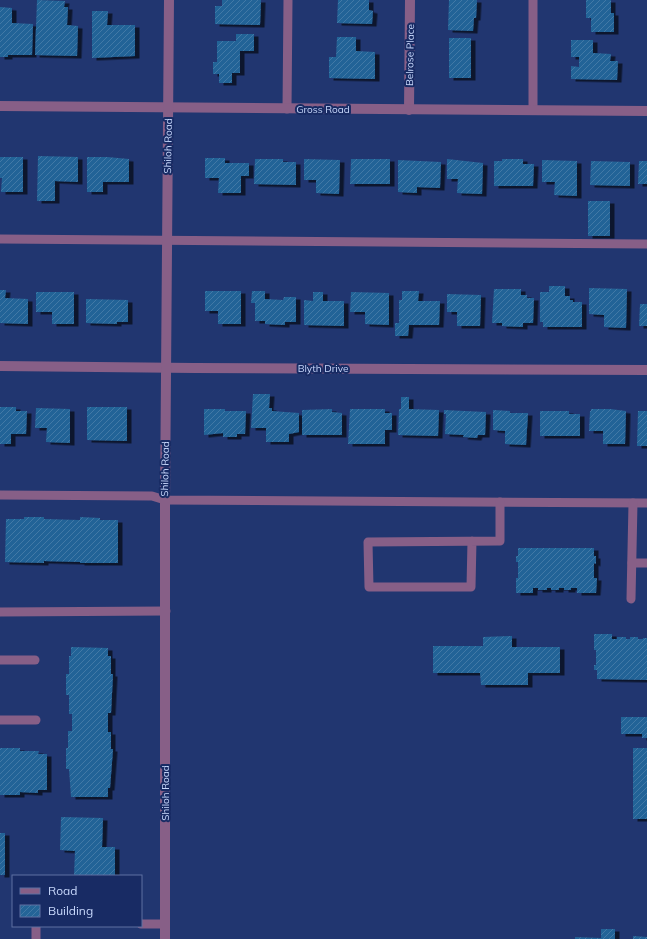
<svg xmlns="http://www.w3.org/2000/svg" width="647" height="939" viewBox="0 0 647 939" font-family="Mulish,sans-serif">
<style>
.building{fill:url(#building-hatch);filter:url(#shadow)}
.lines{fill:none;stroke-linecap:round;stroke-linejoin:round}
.service{stroke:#875f87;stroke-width:9}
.minor{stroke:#875f87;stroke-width:10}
.tertiary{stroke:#875f87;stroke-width:10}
.labels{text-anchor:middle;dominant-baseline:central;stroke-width:4;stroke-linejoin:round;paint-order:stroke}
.street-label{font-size:10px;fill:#c8d8fc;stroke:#182b64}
</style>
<defs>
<pattern id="building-hatch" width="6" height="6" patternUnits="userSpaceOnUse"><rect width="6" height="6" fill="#246497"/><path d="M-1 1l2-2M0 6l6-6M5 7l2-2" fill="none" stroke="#4279a6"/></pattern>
<filter id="shadow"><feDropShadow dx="4.5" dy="2.5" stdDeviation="0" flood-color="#0009"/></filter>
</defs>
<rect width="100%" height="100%" fill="#213670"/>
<g class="building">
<polygon points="37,0 65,1 64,7 68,7 67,25 78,26 77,56 35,55"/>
<polygon points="222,0 261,0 260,25 215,24 215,6 222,6"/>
<polygon points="338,0 369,0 369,10 373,11 372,24 337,23"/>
<polygon points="449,0 477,0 476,18 474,18 473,31 448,30"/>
<polygon points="586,0 611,0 611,13 614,13 614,32 591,32 591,18 586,18"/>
<polygon points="0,7 12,8 12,23 33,24 32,55 8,55 8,57 0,57"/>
<polygon points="92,11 108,11 107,25 135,25 135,56 92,58"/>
<polygon points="236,34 254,34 254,51 240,51 240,73 232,73 232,83 219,83 219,74 213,74 213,62 217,62 217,41 236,41"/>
<polygon points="337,37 356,37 356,51 375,52 375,79 329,78 329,57 336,57"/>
<rect x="449" y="38" width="22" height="40"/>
<polygon points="571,40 593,40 593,53 611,54 610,61 618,61 617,80 571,79 571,66 579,67 579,57 571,57"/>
<polygon points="38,156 78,157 78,182 55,181 55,201 37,201"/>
<polygon points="0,157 23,157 23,192 1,192 2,178 0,178"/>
<polygon points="87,157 107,157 129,159 129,182 103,182 103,192 87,192"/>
<polygon points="205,158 225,158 225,163 249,163 249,176 241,176 241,193 218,193 219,178 205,178"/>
<polygon points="255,159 283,159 283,162 296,162 296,185 254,184"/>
<polygon points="304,159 340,160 339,194 316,193 316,180 304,180"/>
<polygon points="351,159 390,159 390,184 350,184"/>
<polygon points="447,159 483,163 482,194 457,193 458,179 447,179"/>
<polygon points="502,159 523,159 523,164 534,164 533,186 494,186 494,161 502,161"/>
<polygon points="398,160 441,162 440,188 417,187 417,193 398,192"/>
<polygon points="542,160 577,161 577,196 554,195 555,182 542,182"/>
<polygon points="591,161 630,162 630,186 590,185"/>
<polygon points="639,161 647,161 647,184 638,184"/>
<rect x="588" y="201" width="22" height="35"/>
<polygon points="549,286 565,286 565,296 570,296 570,300 573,300 573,302 582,302 582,327 543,327 543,322 540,322 540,292 549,292"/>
<polygon points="589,288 627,289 626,328 604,327 604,315 589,314"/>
<polygon points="494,289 521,289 521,295 527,295 527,298 534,298 533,323 523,323 523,327 502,326 502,323 492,323"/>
<polygon points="0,290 6,290 5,298 28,299 28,324 0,323"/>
<polygon points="205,291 241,291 241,324 218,324 218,311 205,311"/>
<polygon points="252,291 265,291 265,299 283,300 284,297 296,297 296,322 285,322 285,325 265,324 265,321 255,321 255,303 251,303"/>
<polygon points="402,291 419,291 418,301 440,301 439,325 409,325 408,336 395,336 395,323 399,323 399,300 402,300"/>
<polygon points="36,292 74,292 74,324 52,324 52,312 36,312"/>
<polygon points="313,292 323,292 323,301 344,301 344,326 304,325 304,300 313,301"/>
<polygon points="351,292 389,293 389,325 365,324 365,312 350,312"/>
<polygon points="447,294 481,295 480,326 457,326 457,312 447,312"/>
<polygon points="86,299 128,300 128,322 117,322 117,324 86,323"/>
<polygon points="640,304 647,304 647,326 639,326"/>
<polygon points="253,394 270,394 269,408 272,408 272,411 299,413 299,432 289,434 289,442 266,442 266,428 251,428"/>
<polygon points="401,397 409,397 409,409 439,410 438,436 398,435 399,409 401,409"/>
<polygon points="0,407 16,407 16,411 27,411 26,434 11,434 11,444 0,444"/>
<polygon points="87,407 127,407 127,441 87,440"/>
<polygon points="36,408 70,409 70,443 46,442 47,428 35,428"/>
<polygon points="204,409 225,409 225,411 246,411 245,434 237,434 237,437 223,437 223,433 204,435"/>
<polygon points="332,409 332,412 342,413 342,435 302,435 302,410"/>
<polygon points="350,409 385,409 385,413 392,413 392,430 385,430 385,444 348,444"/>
<polygon points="591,409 610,409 626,411 625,444 603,444 603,431 589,431 590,411 591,411"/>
<polygon points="444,410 486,412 485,435 478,435 477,438 463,437 464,435 445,434 446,414 444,414"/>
<polygon points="493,410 510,411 510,413 528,413 526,445 505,444 505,431 493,430"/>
<polygon points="540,411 569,411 569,414 580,414 580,436 540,436"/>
<polygon points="638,411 647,411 647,446 637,446"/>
<polygon points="24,517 44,517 44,519 80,520 80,517 100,518 100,520 118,520 118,563 80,563 80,562 44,561 44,563 5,562 6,519 24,519"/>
<polygon points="518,548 594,548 594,556 596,556 596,564 594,563 594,578 597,578 596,593 577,593 577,588 571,588 571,590 564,590 564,588 559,588 559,590 551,590 551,588 547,588 547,590 538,590 538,588 533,588 533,593 516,593 516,578 518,578 518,562 516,562 516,556 518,556"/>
<polygon points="594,634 612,634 612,639 617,639 617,637 626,637 626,639 630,639 630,637 638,637 638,639 643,639 643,638 647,638 647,680 597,679 597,670 594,670 594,665 596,665 596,650 594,650"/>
<polygon points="512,636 512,647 560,647 560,673 528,673 528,685 481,685 480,673 433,673 433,646 483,646 483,637"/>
<polygon points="71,647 108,648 108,656 111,656 111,674 113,674 111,713 108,713 108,732 111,732 111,749 113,749 110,788 108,788 108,797 71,797 69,769 66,769 66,748 68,748 68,731 72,731 72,714 69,714 69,695 66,695 66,674 69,674 69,656 71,656"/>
<polygon points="621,717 647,717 647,738 642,738 642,734 621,734"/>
<polygon points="0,748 20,748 20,751 39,751 38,754 47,754 47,790 38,790 38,793 20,792 20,795 0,795"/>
<rect x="633" y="748" width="14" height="71"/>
<polygon points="61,817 103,818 102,847 115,847 115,876 74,876 75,851 60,850"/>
<rect x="0" y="833" width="5" height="42"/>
<polygon points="601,929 615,929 615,939 575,939 575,937 601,938"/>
<polygon points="633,936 647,937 647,939 633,939"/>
</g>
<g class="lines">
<g class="service">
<polyline points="533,0 533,110"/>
<polyline points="287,109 288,0"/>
<polyline points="0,239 647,244"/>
<polyline points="0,495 152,496 165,500 647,503"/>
<polyline points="472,541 471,587 369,587 368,542 500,541 500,502"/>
<polyline points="632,563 647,563"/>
<polyline points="631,599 633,503"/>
<polyline points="0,612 166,611"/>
<polyline points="0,660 35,660"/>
<polyline points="0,720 36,720"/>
<polyline points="141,924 165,924"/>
<polyline points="36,926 36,939"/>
</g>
<g class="minor">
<polyline points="409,110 410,0"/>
<polyline points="0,366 194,368 647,370"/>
</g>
<g class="tertiary">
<polyline points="0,106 647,111"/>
<polyline points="165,939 165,500 169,0"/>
</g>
</g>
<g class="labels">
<g class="street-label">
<text transform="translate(410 55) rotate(-89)">Belrose Place</text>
<text x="323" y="109">Gross Road</text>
<text transform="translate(168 146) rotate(-89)">Shiloh Road</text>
<text x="323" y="368">Blyth Drive</text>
<text transform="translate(165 469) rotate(-89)">Shiloh Road</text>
<text transform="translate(165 793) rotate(-90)">Shiloh Road</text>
</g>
</g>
<rect x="12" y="875" width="130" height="52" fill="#182b64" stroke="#5e70a1"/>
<rect x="20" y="888" width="20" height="6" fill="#875f87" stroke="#5e70a1"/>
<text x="48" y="895" font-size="12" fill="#c8d8fc">Road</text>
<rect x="20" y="905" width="20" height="12" fill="url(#building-hatch)" stroke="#5e70a1"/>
<text x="48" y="915" font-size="12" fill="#c8d8fc">Building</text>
</svg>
